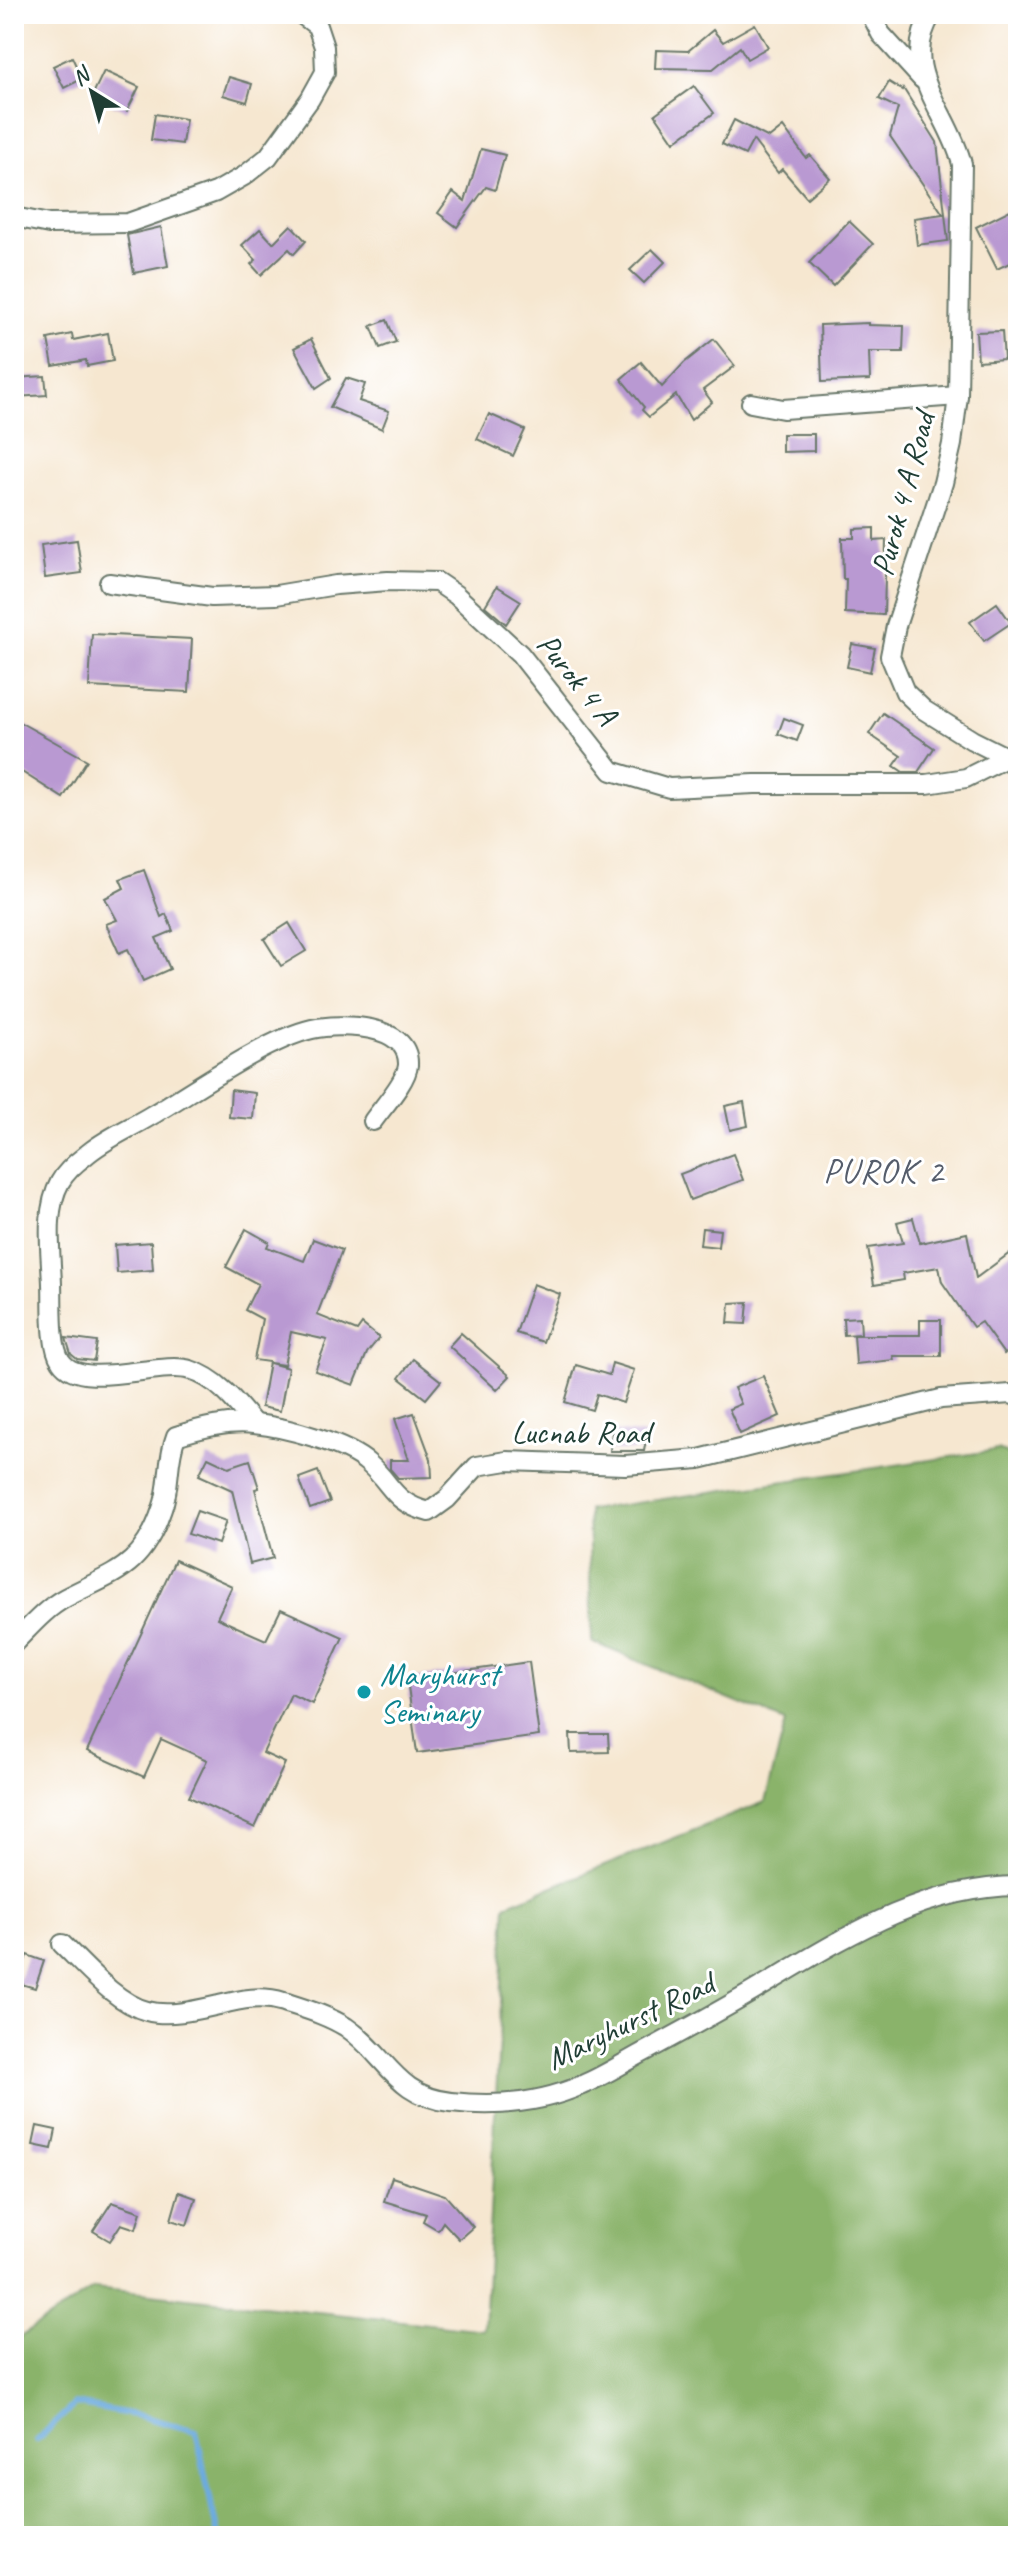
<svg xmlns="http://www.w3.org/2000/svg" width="1032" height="2550" viewBox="0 0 1032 2550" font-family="Caveat,sans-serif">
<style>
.forest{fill:#8ab36b;stroke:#547850;stroke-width:2}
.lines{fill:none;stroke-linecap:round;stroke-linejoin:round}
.stream{stroke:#6cabdf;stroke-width:6}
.building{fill:#b999d2}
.street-casing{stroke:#6a786b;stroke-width:22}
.street{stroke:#fff;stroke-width:18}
.culture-dot{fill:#0f9aa8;stroke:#fff;stroke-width:3}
.labels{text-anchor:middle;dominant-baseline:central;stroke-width:6;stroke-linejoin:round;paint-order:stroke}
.street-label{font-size:32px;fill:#1f3d34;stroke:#fff}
.culture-label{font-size:32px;fill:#0d838f;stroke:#fff;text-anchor:start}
.neighbourhood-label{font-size:34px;letter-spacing:2px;fill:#555d6b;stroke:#fff}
</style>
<rect width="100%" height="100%" fill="#fff"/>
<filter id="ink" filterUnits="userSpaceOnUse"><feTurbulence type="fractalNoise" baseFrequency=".0125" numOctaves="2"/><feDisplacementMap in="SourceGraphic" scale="16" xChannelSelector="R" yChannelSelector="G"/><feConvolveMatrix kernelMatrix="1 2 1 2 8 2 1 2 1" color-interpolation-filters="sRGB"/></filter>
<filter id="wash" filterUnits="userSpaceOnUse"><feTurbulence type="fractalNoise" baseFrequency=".006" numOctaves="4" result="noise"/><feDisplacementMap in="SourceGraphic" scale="32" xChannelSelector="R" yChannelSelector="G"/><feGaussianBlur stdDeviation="1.8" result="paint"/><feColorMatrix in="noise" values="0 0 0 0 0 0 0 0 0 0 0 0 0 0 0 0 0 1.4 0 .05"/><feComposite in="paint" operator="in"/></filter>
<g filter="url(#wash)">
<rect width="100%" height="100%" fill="#f6e7d0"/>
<polygon class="forest" points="998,1450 1018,1458 1018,2536 14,2536 14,2341 94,2288 484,2330 506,1905 765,1802 786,1722 592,1642 588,1510"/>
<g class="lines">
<polyline class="stream" points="37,2440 75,2404 140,2416 196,2431 218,2536"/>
</g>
<g id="blocks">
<g class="building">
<polygon points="755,24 768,47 747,59 740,47 713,69 655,68 656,50 688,51 713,30 723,42"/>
<polygon points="72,57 82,79 64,88 53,66"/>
<polygon points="104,71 139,87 127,111 92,96"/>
<polygon points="229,77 252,84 247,102 223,95"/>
<polygon points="889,82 902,90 903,88 937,142 948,241 917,245 914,218 943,214 890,136 898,108 879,99"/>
<polygon points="694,86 714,113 674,142 655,114"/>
<polygon points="155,114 186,119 182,144 151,140"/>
<polygon points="734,120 769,138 783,127 806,158 810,155 830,178 807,198 782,169 778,173 753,140 745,155 722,144"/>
<polygon points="481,149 505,155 495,190 486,187 457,227 438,213 453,192 465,201"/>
<polygon points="1010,210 1018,227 1018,259 997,269 976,227"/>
<polygon points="849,221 873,244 833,286 809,263"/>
<polygon points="291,225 306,241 294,254 289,249 261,275 251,264 256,260 242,245 260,229 273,243"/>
<polygon points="161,227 168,266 134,273 127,235"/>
<polygon points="652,249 665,262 644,283 630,270"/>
<polygon points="387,320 396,342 380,348 371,326"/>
<polygon points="868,323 868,325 904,326 903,352 869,352 870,380 822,382 820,325"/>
<polygon points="1002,331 1004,359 978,361 976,332"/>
<polygon points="108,333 113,361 87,366 86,360 53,366 48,339 72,334 73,340"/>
<polygon points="311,339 331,378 316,388 294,348"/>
<polygon points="714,339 735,366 703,390 712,402 691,420 676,395 649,417 642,410 644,407 621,379 641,362 662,387 684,363"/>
<polygon points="45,376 47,395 15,397 14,378"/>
<polygon points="346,378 365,384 359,401 389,411 382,429 330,407"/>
<polygon points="489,414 525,430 513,456 477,439"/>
<polygon points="782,434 814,434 814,451 782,452"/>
<polygon points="874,528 874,541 886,540 884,615 845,613 846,579 843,579 842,538 854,538 854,529"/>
<polygon points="77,540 82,573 45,578 41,545"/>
<polygon points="497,586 521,601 506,624 485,606"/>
<polygon points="997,603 1011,623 984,641 970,622"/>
<polygon points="92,634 192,639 189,692 89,687"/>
<polygon points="852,644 875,648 870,672 847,667"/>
<polygon points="883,713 934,748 918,772 903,772 894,766 901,756 869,734"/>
<polygon points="784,718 803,725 797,741 778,734"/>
<polygon points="14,719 87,760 63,798 14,767"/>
<polygon points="144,870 161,917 166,914 173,931 156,938 170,969 143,981 128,949 119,953 106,924 117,920 105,898 124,888 120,879"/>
<polygon points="289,923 306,951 281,966 264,939"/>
<polygon points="231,1090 255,1093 253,1119 229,1117"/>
<polygon points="744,1102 748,1126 730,1130 725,1106"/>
<polygon points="733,1154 743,1180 690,1200 680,1174"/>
<polygon points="913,1218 920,1243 967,1233 976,1278 1018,1247 1018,1344 1004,1354 981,1322 973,1327 942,1282 939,1267 903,1273 904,1280 874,1285 868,1248 903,1243 897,1222"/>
<polygon points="702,1228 720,1230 718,1247 700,1245"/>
<polygon points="246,1229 269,1242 267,1247 304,1261 313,1239 342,1250 317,1315 357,1331 362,1324 379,1338 367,1353 354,1385 315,1371 327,1340 291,1332 284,1365 270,1363 288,1368 280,1411 261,1407 269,1362 254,1360 262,1319 245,1310 258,1284 226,1267"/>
<polygon points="151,1242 153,1270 117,1273 115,1245"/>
<polygon points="533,1284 560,1294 543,1342 516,1333"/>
<polygon points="748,1302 746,1324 728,1323 730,1303"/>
<polygon points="860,1317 861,1334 844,1335 843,1318"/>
<polygon points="920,1320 941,1320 941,1356 893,1356 894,1360 856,1364 854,1335 920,1335"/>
<polygon points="461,1333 510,1376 497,1390 449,1346"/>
<polygon points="66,1338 97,1342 94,1361 77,1359 71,1354"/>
<polygon points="413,1359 441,1381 426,1399 399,1378"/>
<polygon points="612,1363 634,1370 623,1403 597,1394 592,1410 565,1402 576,1365 609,1375"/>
<polygon points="763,1376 780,1416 740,1434 729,1409 741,1404 734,1388"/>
<polygon points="414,1413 431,1459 432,1477 398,1478 390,1469 390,1460 409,1460 395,1419"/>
<polygon points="612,1431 647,1435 644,1451 610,1451"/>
<polygon points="208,1457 229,1467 250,1460 259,1488 255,1489 273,1558 250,1564 232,1490 199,1475"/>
<polygon points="318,1471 330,1502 310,1509 299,1478"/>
<polygon points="197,1511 226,1521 218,1544 188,1534"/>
<polygon points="175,1560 232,1586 217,1618 266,1640 281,1609 343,1637 312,1704 291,1694 263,1753 285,1763 255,1828 189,1797 207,1760 161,1739 144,1777 87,1751"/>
<polygon points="529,1662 539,1736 417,1753 407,1679"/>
<polygon points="570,1734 608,1734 609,1752 571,1753"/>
<polygon points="27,1955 44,1961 35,1988 18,1983"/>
<polygon points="37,2126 56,2130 52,2149 33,2145"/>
<polygon points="392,2177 445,2195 473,2227 459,2239 443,2222 438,2230 423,2221 426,2214 384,2201"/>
<polygon points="179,2192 196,2198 187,2225 171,2220"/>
<polygon points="112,2202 141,2212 136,2229 121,2224 110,2241 93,2231"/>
</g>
</g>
</g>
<g filter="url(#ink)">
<use href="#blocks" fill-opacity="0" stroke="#6a786b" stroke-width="2"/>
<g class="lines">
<g class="street-casing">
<g id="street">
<polyline points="871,14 881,34 922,79"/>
<path d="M932 14C897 68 949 112 962 164L958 396 952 444 943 483 896 626 890 656 905 692 924 710 972 740 1018 763"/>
<polyline points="14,217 49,224 128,223 216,192 244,176 268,157 310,99 325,72 324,47 317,26 301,14"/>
<polyline points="751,403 783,409 958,396"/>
<polyline points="109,583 212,597 276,595 336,585 388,581 437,582 456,595 520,654 612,771 669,788 755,784 927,784 966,778 1006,758"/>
<path d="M254 1424C236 1402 217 1378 190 1370 161 1360 81 1392 61 1361 50 1345 53 1304 52 1284 51 1252 44 1211 60 1182 65 1173 77 1162 85 1156 104 1139 131 1128 152 1115 196 1089 265 1040 312 1029 339 1023 410 1023 408 1065 407 1081 382 1108 373 1121"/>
<path d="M14 1643C29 1628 46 1608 65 1598 114 1572 142 1569 162 1509 171 1486 166 1462 176 1436 201 1428 228 1421 254 1424 285 1427 346 1443 369 1464 393 1485 393 1503 429 1512L447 1499 477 1466 507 1461 625 1465 699 1459 941 1399 1011 1394 1018 1397"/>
<path d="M62 1944C84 1965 116 2003 147 2011 169 2017 197 2010 219 2005 242 1999 261 1995 284 2002 305 2009 327 2015 346 2027 387 2055 395 2096 451 2102 494 2107 541 2103 582 2085 604 2076 625 2062 646 2051 685 2030 724 2009 762 1986 842 1939 921 1887 1018 1886"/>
</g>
</g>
<use href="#street" class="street"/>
</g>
</g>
<circle class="culture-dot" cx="364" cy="1692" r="8"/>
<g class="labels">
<g class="street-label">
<text transform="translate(903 494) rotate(-75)">Purok 4 A Road</text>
<text transform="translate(577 679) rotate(51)">Purok 4 A</text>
<text x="581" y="1432">Lucnab Road</text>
<text transform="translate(630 2021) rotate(-26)">Maryhurst Road</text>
</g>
<g class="culture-label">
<text x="380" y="1674">Maryhurst<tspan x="380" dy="37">Seminary</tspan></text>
</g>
<g class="neighbourhood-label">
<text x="884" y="1170">PUROK 2</text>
</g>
</g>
<rect width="1032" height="2550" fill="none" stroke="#fff" stroke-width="48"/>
<g transform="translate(92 92) rotate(323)" stroke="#ffffff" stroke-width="6" paint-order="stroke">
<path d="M0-6L14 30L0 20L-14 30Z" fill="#1f3d34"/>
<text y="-12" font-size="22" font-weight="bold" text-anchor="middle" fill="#1f3d34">N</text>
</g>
</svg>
